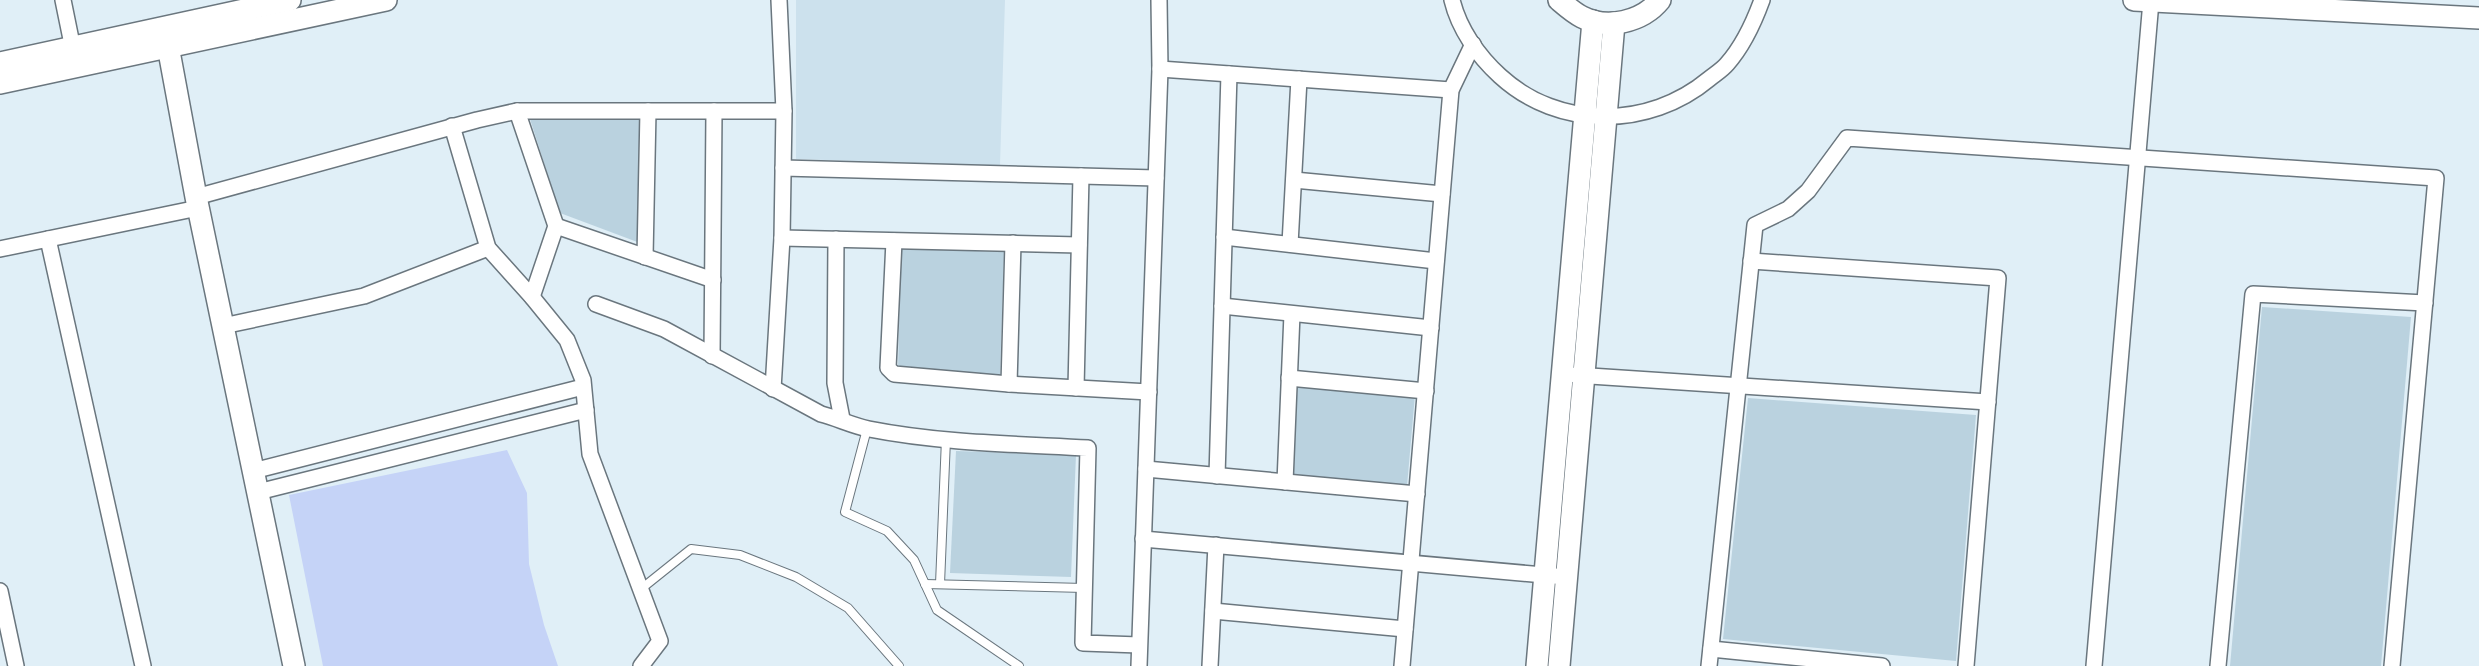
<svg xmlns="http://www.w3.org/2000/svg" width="2479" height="666" viewBox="0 0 2479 666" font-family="Literata,serif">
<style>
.built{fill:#cce1ed}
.green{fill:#bad2df}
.water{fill:#c5d3f7}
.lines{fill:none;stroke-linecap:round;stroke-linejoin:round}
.lane-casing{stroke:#6a767e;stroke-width:10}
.street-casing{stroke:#6a767e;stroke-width:18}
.secondary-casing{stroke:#6a767e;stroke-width:24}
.lane{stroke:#fff;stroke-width:8}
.street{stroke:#fff;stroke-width:15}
.secondary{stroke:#fff;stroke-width:21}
</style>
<rect width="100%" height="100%" fill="#e0eff7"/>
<polygon class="built" points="796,0 1005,0 1000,166 796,159"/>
<g class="green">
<polygon points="530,119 640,119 640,243 560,213"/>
<polygon points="901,248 1004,252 1000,377 898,369"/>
<polygon points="2262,307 2411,317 2381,666 2230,666"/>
<polygon points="1295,382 1415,395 1407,486 1290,475"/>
<polygon points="1748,398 1976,415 1956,661 1723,639"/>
<polygon points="956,451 1076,455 1071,577 950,573"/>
</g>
<polygon class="water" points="507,450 527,493 529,564 544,625 558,666 323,666 289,495"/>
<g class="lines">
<g class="lane-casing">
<g id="lane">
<polyline points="867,429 845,512 887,531 914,560 937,610 1019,666"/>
<polyline points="925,584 1084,588"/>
<polyline points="940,584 946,439"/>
<polyline points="641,589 691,549 740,555 796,577 848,608 899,666"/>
</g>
</g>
<g class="street-casing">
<g id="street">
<polyline points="63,0 73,49"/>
<path d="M1452 0C1459 29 1478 56 1500 76 1559 130 1649 129 1709 79 1715 74 1722 70 1727 64 1743 46 1754 22 1762 0"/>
<polyline points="1160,69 1451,90"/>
<polyline points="517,111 556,226 532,297"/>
<polyline points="452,126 488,248 532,297 567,340 583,380 590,454 660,641 641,666"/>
<polyline points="783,168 1156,178"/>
<polyline points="1294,180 1442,194"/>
<polyline points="196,197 477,120 517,111 784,111"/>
<polyline points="556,226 713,280"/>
<polyline points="1224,237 1436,261"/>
<polyline points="782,238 1079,245"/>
<polyline points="48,239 143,666"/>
<polyline points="836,239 835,383 842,419"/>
<polyline points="894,241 888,368 894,374 1009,384 1149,392"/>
<polyline points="1290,244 1299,79"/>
<polyline points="0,249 198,208"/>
<polyline points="645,257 648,111"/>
<polyline points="1751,261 1998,278 1966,666"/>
<path d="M596 304 664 329 821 414C837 418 853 426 869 429 940 443 1015 444 1088 448L1083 643 1139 645"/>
<polyline points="1222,306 1431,328"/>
<polyline points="223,326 364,296 488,248"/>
<polyline points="712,356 714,111"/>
<polyline points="1575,375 1988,402"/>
<polyline points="1289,378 1426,391"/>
<polyline points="1009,384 1013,243"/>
<polyline points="1076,388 1081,176"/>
<polyline points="773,389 782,238 784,111 779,0"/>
<polyline points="1146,469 1417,494"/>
<polyline points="253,471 583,387"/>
<polyline points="1217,476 1229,74"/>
<polyline points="1285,482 1292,314"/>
<polyline points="258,492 586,410"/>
<polyline points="1143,539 1566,577"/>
<polyline points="0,591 16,666"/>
<polyline points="1213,611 1405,629"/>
<polyline points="1711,649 1882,666"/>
<polyline points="1139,666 1160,69 1159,0"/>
<polyline points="1210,666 1216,545"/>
<polyline points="1402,666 1451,90 1473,44"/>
<polyline points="1709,666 1755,225 1788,209 1808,191 1847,138 2436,178 2392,666"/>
<polyline points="2094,666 2151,1"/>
<polyline points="2218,666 2253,294 2425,303"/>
</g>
</g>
<g class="secondary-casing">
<g id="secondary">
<path d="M1559 0C1566 6 1574 13 1582 17 1607 30 1642 22 1660 0"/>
<polyline points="2134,0 2479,18"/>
<polyline points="161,30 168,46 196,197 294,666"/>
<polyline points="0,63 290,0"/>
<polyline points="0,83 386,0"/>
<polyline points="1537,666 1593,21"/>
<polyline points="1559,666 1614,23"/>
</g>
</g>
<use href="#lane" class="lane"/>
<use href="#street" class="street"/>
<use href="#secondary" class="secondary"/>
</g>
</svg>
